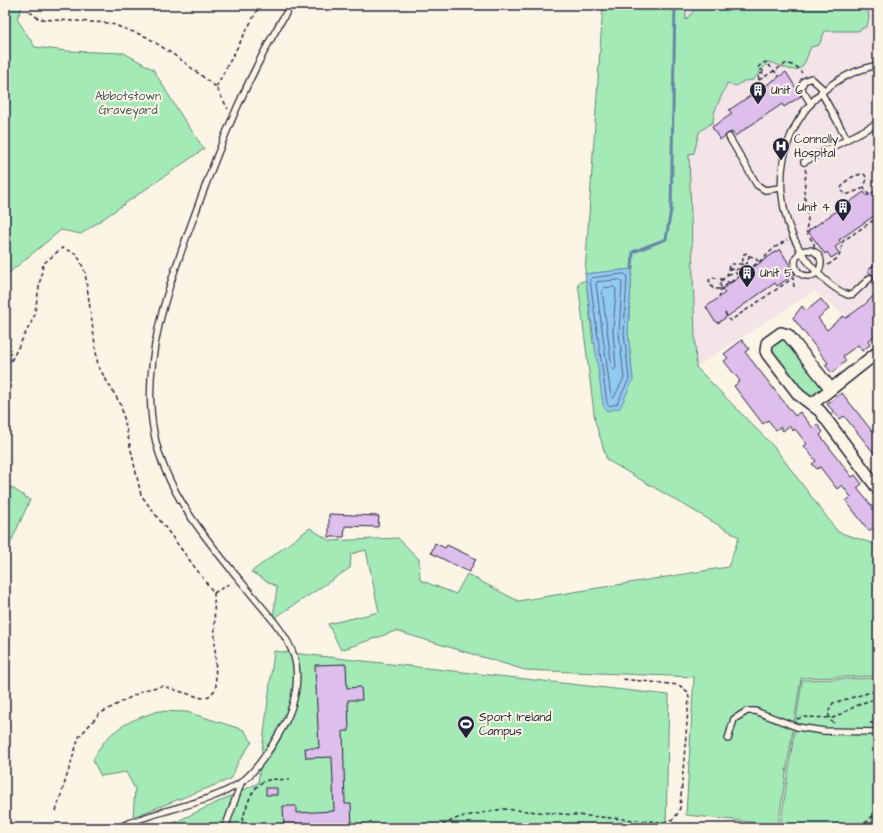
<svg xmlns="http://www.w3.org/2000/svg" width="883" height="833" viewBox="0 0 883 833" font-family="'Architects Daughter',sans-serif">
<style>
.built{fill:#f3e4e7}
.green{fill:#a4eab7;stroke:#638679}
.water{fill:#93caf2;stroke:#6687a9}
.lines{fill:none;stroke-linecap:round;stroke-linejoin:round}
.shore{stroke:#4f6584;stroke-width:1}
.stream{stroke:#6687a9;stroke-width:3}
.building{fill:#debeeb;stroke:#22223b}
.lane-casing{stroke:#22223b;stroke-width:8}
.street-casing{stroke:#22223b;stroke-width:14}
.path{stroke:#22223b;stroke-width:1.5;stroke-dasharray:4 3;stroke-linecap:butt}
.lane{stroke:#fcf5e5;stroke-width:5.5}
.street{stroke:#fcf5e5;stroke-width:11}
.labels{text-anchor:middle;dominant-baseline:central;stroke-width:4;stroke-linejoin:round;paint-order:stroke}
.poi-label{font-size:12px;fill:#22223b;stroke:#fcf5e5;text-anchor:start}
.park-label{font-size:12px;fill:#42545a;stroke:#fcf5e5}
</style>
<rect width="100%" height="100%" fill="#fcf5e5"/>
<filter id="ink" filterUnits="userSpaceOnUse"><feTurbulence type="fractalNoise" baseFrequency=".025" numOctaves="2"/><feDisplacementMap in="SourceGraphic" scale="8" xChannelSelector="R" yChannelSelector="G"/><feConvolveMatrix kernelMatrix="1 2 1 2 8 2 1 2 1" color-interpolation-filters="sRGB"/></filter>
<g filter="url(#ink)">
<polygon class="built" points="686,5 878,5 878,290 847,317 814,291 696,367 682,288"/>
<g class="green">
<polygon points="5,5 23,5 17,19 35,47 67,51 124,53 153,69 177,109 204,149 81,234 61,230 5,276"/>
<path d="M603 5H686V20L698 5H867L869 18 867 26 858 31H825L819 45 811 47C808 52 807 60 803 65 795 77 779 63 768 62L753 80 744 81 736 86 727 83C722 97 713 109 713 122L699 132 694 153 689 154 696 367 774 447 838 532 878 545V676L801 678 778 825 686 815 694 677 525 670 396 631 341 650 328 624 379 612 366 550 351 554 350 568 273 619 277 587 251 572 310 528 330 541 398 538 419 559 420 580 456 594 467 574 518 601 728 567 739 537 607 460 595 421 578 283 586 280 593 343 633 380 628 332 632 269 585 274Z"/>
<polygon points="784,338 823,388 816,397 808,398 772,354 770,348 771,344"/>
<polygon points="5,483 30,500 5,555"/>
<polygon points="274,651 669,695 666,826 780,827 802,680 878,678 878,828 163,828 258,783"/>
<path d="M159 711 187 712 244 730 252 742 238 762 231 779 133 817 135 789 126 772 101 776 93 761C105 731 129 720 159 711Z"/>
</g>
<polygon class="water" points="632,269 628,332 633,380 620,408 607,411 603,405 585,274"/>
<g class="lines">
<g class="shore">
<polygon points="625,274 627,276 624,332 629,379 617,404 609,406 607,403 590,280 592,278"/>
<polygon points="620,280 622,282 619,333 624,378 613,399 611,397 596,284 597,282"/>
<polygon points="614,287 616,289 613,331 616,368 614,370 612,369 602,290 604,288"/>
</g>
<polyline class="stream" points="632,269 633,252 666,239 671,210 675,5"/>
</g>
<g class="building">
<polygon points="786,72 801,96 784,107 782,104 735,136 732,132 729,133 720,140 712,127 732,114 729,110"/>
<polygon points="878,189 878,213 839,240 841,243 835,247 839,253 831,258 827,252 825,254 808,231 864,192 867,196"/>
<polygon points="780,249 795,274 777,286 775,283 718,323 714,320 706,307 725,293 722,289"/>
<polygon points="878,262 878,284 874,280 873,275 867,271"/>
<polygon points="878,291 878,333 868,341 870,345 862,351 858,345 843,356 846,361 832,373 825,365 828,363 793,318 802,306 806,311 821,299 829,309 818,318 827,330 843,316 846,318 864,305"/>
<polygon points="742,340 749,349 745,352 795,416 800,412 813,428 817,424 823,432 820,435 852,477 855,475 862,484 857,488 878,514 878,524 869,531 846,501 851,497 842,485 837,489 820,467 817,469 812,464 816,461 804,446 807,444 795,429 793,431 789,426 783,431 780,427 776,430 768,420 763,424 734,386 740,381 724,361 728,358 724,354"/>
<polygon points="842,393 872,431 878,427 878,458 844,416 840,419 827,404"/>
<polygon points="329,514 379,516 378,527 345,526 344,537 329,537"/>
<polygon points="435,543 445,548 447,545 476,559 469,572 431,553"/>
<polygon points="346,664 347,688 361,687 362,700 348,700 349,731 343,731 345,804 351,804 352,828 284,828 283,806 296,806 296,813 334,811 332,757 306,758 305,748 319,748 315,665"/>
<rect x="266" y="788" width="11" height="7"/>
</g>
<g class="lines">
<g class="lane-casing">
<g id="lane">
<polyline points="821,92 847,139"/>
<polyline points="811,104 801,88 804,81 811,78 824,90"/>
<polyline points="729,137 757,185 765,190 780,188"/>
<polyline points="804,162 878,123"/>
<circle cx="808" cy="263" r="13"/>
<path d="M870 278 853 294 848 295C830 288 810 267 800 250 757 177 791 83 878 65"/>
<polyline points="728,739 734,719 747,711 755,711 797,727 824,731 878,732"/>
<path d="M118 828C153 810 208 805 240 783 254 774 272 747 280 732 292 712 299 689 296 665 292 637 265 612 248 590 210 544 165 493 154 433 140 359 170 282 195 214 221 142 250 70 291 5"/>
<polyline points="225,828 241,783"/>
</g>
</g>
<g class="street-casing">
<g id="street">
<polyline points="831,389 788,335 781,333 767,343 766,351 768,355 799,395 820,411 878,489"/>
<polyline points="812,403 816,401 878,352"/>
</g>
</g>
<g class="path">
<polyline points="33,5 30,12 39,19 109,23 147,37 180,59 216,87 228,109"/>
<polyline points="759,80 787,63 797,67 802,73"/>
<polyline points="759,80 758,75 765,72 758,68 761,64 766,62 779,76"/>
<polyline points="216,87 260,5"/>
<polyline points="805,169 806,172 804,192 808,219 806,231 814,244 814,251"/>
<path d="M864 188 846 195 841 190C842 181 855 174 864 174L867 178 864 188 869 195"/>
<polyline points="749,256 754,257 759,262"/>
<polyline points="821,265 828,265 839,257 843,241 878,217"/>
<polyline points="729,269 736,270 742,267 743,264"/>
<polyline points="745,272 745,264"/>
<polyline points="728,274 736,273 739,276"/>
<path d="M730 283C724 280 715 275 709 280L713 289H721L720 282 723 279 727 276 729 265 732 264H747L749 256 747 253 744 254 742 264"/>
<polyline points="794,287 793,278 800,273"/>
<polyline points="719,298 721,289 763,259 774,248 787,240"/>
<polyline points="725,313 730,321 793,278"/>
<polyline points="5,358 11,361 34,317 43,264 62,248 77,254 85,272 98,366 121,405 141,495 214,593 216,689 209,696 202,698 162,686 144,690 99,714 79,737 56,811"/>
<polyline points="214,593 232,582"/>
<polyline points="797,719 804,717 833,718 862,703 878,698"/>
<polyline points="834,723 831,721 828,713 833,703 878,690"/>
<polyline points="870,723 878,723"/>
<polyline points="203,828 218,826"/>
<path d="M240 828C245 814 249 787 265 781 272 778 283 780 290 780"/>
<path d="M436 828 460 817 503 809 660 822C671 822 676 819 680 808L689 698 688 692 679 685 622 679"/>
<polyline points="860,828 878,811"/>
</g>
<use href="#lane" class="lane"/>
<use href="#street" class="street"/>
</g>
</g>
<defs>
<g id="building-pin" transform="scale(0.9)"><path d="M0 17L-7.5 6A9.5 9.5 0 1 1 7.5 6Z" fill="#22223b" stroke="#fcf5e5"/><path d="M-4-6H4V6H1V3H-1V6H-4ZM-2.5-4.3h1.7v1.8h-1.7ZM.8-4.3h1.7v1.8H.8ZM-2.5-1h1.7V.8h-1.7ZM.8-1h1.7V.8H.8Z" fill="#fff"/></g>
<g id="hospital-pin" transform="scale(0.9)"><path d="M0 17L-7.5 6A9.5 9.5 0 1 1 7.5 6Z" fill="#22223b" stroke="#fcf5e5"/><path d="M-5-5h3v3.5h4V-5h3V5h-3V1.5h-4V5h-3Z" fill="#fff"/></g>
<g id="stadium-pin" transform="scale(0.9)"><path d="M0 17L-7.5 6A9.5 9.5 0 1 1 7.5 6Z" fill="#22223b" stroke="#fcf5e5"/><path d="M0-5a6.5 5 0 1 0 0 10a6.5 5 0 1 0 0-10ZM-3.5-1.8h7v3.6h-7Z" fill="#fff"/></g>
</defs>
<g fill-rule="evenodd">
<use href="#building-pin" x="758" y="90"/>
<use href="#hospital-pin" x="781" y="146"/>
<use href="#building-pin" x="843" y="207"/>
<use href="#building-pin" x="747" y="273"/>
<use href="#stadium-pin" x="466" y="724"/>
</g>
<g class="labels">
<g class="poi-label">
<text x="771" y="90">Unit 6</text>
<text x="794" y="139">Connolly<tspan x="794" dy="14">Hospital</tspan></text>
<text x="830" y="207" text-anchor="end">Unit 4</text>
<text x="760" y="273">Unit 5</text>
<text x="479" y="717">Sport Ireland<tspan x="479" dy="14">Campus</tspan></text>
</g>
<g class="park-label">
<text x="128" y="96">Abbotstown<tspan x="128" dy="14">Graveyard</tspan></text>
</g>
</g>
<rect width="883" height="833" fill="none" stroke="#fcf5e5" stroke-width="20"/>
<rect x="10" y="10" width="863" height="813" fill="none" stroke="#22223b" stroke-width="1.5" filter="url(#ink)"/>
</svg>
